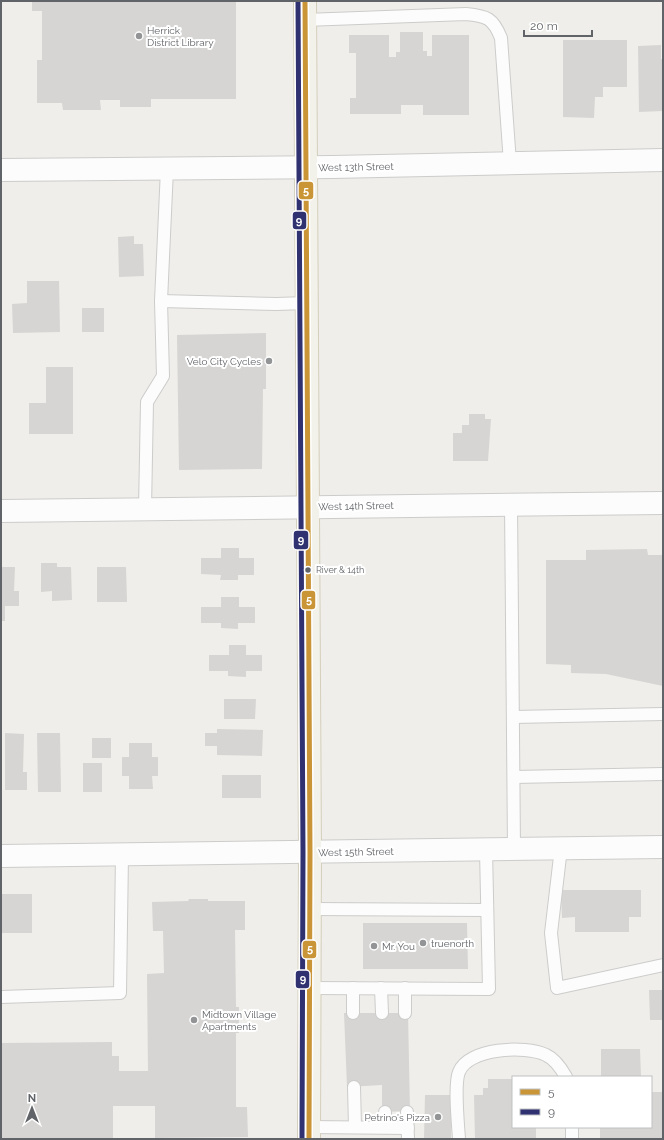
<svg xmlns="http://www.w3.org/2000/svg" width="664" height="1140" viewBox="0 0 664 1140" font-family="Raleway,sans-serif">
<style>
.building{fill:#d6d5d3}
.lines{fill:none;stroke-linecap:round;stroke-linejoin:round}
.service-casing{stroke:#cccccb;stroke-width:14}
.minor-casing{stroke:#cccccb;stroke-width:24}
.primary-casing{stroke:#d4cebb;stroke-width:24}
.service{stroke:#fdfcfc;stroke-width:12}
.minor{stroke:#fdfcfc;stroke-width:22}
.primary{stroke:#f2f2eb;stroke-width:22}
.bus-1-casing{stroke:#fff;stroke-width:8}
.bus-2-casing{stroke:#fff;stroke-width:8}
.bus-1{stroke:#ca9536;stroke-width:5}
.bus-2{stroke:#303171;stroke-width:5}
.poi-dot{fill:#929495;stroke:#fff;stroke-width:1.5}
.bus-dot{fill:#606367;stroke:#fff;stroke-width:1.5}
.labels{text-anchor:middle;dominant-baseline:central;stroke-width:4;stroke-linejoin:round;paint-order:stroke}
.bus-label{font-size:9px;fill:#606367;stroke:#fff;text-anchor:start}
.poi-label{font-size:10px;fill:#606367;stroke:#fff;text-anchor:start}
.street-label{font-size:10px;fill:#606367;stroke:#fff}
.line-badge{stroke:#fff;stroke-width:1.5}
.badge-label{font-size:11px;text-anchor:middle;font-weight:bold;fill:#fff}
</style>
<rect width="100%" height="100%" fill="#efeeea"/>
<g class="building">
<polygon points="32,1 236,1 236,99 151,99 151,107 120,107 120,100 100,100 101,110 63,110 62,103 37,103 37,60 42,60 42,11 32,11"/>
<polygon points="400,32 423,32 423,51 427,51 427,56 432,56 432,35 469,35 469,115 423,115 423,105 401,105 401,114 350,114 350,98 356,98 356,53 349,53 349,35 389,35 389,57 396,57 396,52 400,52"/>
<polygon points="563,40 627,40 627,87 603,87 603,97 595,97 594,118 563,117"/>
<polygon points="661,45 661,59 663,59 663,111 639,112 638,46"/>
<polygon points="134,236 134,244 143,244 144,276 119,277 118,237"/>
<polygon points="27,281 59,281 60,332 13,333 12,304 27,303"/>
<rect x="82" y="308" width="22" height="24"/>
<polygon points="266,333 266,389 263,389 262,469 179,470 177,335"/>
<polygon points="46,367 73,367 73,434 29,434 29,403 46,403"/>
<polygon points="469,414 485,414 485,419 491,419 488,461 453,461 453,433 462,433 462,425 469,425"/>
<polygon points="221,548 239,548 239,558 254,558 254,575 238,575 238,580 220,580 221,575 201,574 201,558 221,558"/>
<polygon points="647,549 648,555 663,555 663,686 606,674 571,673 571,665 546,664 546,560 586,560 586,550"/>
<polygon points="41,563 57,563 57,567 71,567 72,600 52,601 52,591 41,592"/>
<polygon points="1,567 15,567 14,591 19,591 19,606 5,606 5,621 1,621"/>
<polygon points="97,567 126,567 127,602 97,602"/>
<polygon points="221,597 239,597 239,607 255,607 255,623 238,623 238,629 221,628 221,623 201,623 201,607 221,607"/>
<polygon points="229,645 246,645 246,655 262,655 262,671 246,671 246,677 228,676 228,671 209,671 209,655 229,655"/>
<polygon points="224,699 256,699 255,719 224,719"/>
<polygon points="217,729 263,730 262,756 217,755 217,746 205,746 205,733 217,733"/>
<polygon points="5,733 24,734 23,772 27,772 27,790 5,790"/>
<polygon points="37,733 60,733 61,792 38,792"/>
<rect x="92" y="738" width="19" height="20"/>
<polygon points="129,743 152,743 152,757 158,757 158,776 152,776 153,789 129,789 129,776 122,776 122,757 129,757"/>
<rect x="83" y="763" width="19" height="29"/>
<rect x="222" y="775" width="39" height="23"/>
<polygon points="561,890 641,890 641,917 629,917 629,932 575,932 575,917 562,918"/>
<rect x="1" y="894" width="31" height="39"/>
<polygon points="189,899 208,899 208,901 245,901 245,930 235,930 236,1007 239,1007 239,1033 236,1033 236,1107 247,1107 248,1137 155,1138 155,1106 113,1106 113,1139 1,1139 1,1043 112,1042 112,1056 119,1056 119,1071 148,1071 147,974 164,973 163,931 153,931 152,902 188,901"/>
<polygon points="363,923 467,923 468,969 363,969"/>
<polygon points="649,990 663,990 663,1020 650,1020"/>
<polygon points="344,1013 408,1013 410,1111 382,1112 382,1085 347,1087"/>
<polygon points="601,1049 640,1049 641,1077 601,1077"/>
<polygon points="488,1079 513,1079 513,1127 536,1127 536,1139 475,1139 474,1095 483,1095 483,1088 488,1088"/>
<polygon points="651,1092 663,1092 663,1139 600,1139 600,1127 651,1127"/>
<polygon points="425,1095 451,1095 451,1139 424,1139"/>
</g>
<g class="lines">
<g class="service-casing">
<g id="service">
<path d="M305 20 466 14C487 16 493 18 501 38L510 163"/>
<polyline points="161,301 276,304 307,303"/>
<polyline points="511,504 514,849"/>
<polyline points="145,509 147,402 163,376 161,301 167,169"/>
<polyline points="513,717 663,714"/>
<polyline points="514,777 663,774"/>
<polyline points="561,848 551,933 557,988 663,965"/>
<polyline points="310,909 487,910"/>
<polyline points="310,988 489,989 486,850"/>
<polyline points="353,988 353,1013"/>
<polyline points="381,988 382,1013"/>
<polyline points="405,988 405,1013"/>
<polyline points="1,997 120,993 122,855"/>
<polyline points="354,1087 355,1127"/>
<polyline points="385,1112 385,1127"/>
<polyline points="407,1112 408,1139"/>
<polyline points="309,1127 408,1128"/>
<polyline points="572,1127 572,1139"/>
<path d="M459 1139C458 1124 454 1084 459 1072 468 1048 525 1045 546 1055 555 1059 561 1068 566 1077"/>
</g>
</g>
<g class="minor-casing">
<g id="minor">
<polyline points="1,170 333,167 663,160"/>
<polyline points="1,511 663,503"/>
<polyline points="1,856 663,847"/>
</g>
</g>
<g class="primary-casing">
<polyline id="primary" points="305,1 310,852 309,1139"/>
</g>
<use href="#service" class="service"/>
<use href="#minor" class="minor"/>
<use href="#primary" class="primary"/>
<g class="bus-1-casing">
<polyline id="bus-1" points="305,1 310,852 309,1139"/>
</g>
<g class="bus-2-casing">
<polyline id="bus-2" points="298,1 303,852 302,1139"/>
</g>
<use href="#bus-1" class="bus-1"/>
<use href="#bus-2" class="bus-2"/>
</g>
<g class="poi-dot">
<circle cx="139" cy="36" r="4"/>
<circle cx="269" cy="361" r="4"/>
<circle cx="423" cy="943" r="4"/>
<circle cx="374" cy="946" r="4"/>
<circle cx="194" cy="1020" r="4"/>
<circle cx="438" cy="1117" r="4"/>
</g>
<circle class="bus-dot" cx="308" cy="570" r="3.5"/>
<g class="labels">
<g class="bus-label">
<text x="316" y="570">River &amp; 14th</text>
</g>
<g class="poi-label">
<text x="147" y="30">Herrick<tspan x="147" dy="12">District Library</tspan></text>
<text x="261" y="361" text-anchor="end">Velo City Cycles</text>
<text x="431" y="943">truenorth</text>
<text x="382" y="946">Mr. You</text>
<text x="202" y="1014">Midtown Village<tspan x="202" dy="12">Apartments</tspan></text>
<text x="430" y="1117" text-anchor="end">Petrino's Pizza</text>
</g>
<g class="street-label">
<text transform="translate(356 167) rotate(-1)">West 13th Street</text>
<text transform="translate(356 506) rotate(-1)">West 14th Street</text>
<text transform="translate(356 852) rotate(-1)">West 15th Street</text>
</g>
</g>
<g class="line-badge">
<rect x="298" y="181" width="16" height="19" rx="4" fill="#ca9536"/>
<rect x="292" y="211" width="15" height="19" rx="4" fill="#303171"/>
<rect x="293" y="530" width="16" height="20" rx="4" fill="#303171"/>
<rect x="301" y="590" width="15" height="20" rx="4" fill="#ca9536"/>
<rect x="302" y="940" width="15" height="19" rx="4" fill="#ca9536"/>
<rect x="295" y="970" width="15" height="19" rx="4" fill="#303171"/>
</g>
<g class="badge-label">
<text x="306" y="195">5</text>
<text x="299" y="225">9</text>
<text x="301" y="544">9</text>
<text x="309" y="604">5</text>
<text x="310" y="953">5</text>
<text x="303" y="983">9</text>
</g>
<rect width="664" height="1140" fill="none" stroke="#606367" stroke-width="4"/>
<rect x="512" y="1076" width="140" height="52" fill="#ffffff" stroke="#bfc1c2"/>
<rect x="520" y="1089" width="20" height="6" fill="#ca9536" stroke="#bfc1c2"/>
<text x="548" y="1096" font-size="12" fill="#606367">5</text>
<rect x="520" y="1109" width="20" height="6" fill="#303171" stroke="#bfc1c2"/>
<text x="548" y="1116" font-size="12" fill="#606367">9</text>
<g transform="translate(32 1108)" stroke="#ffffff" stroke-width="3" paint-order="stroke">
<path d="M0-3L7 15L0 10L-7 15Z" fill="#606367"/>
<text y="-6" font-size="11" font-weight="bold" text-anchor="middle" fill="#606367">N</text>
</g>
<path d="M524 30v6h68v-6" fill="none" stroke="#606367" stroke-width="2"/>
<text x="530" y="30" font-size="12" fill="#606367" stroke="#ffffff" stroke-width="3" paint-order="stroke">20 m</text>
</svg>
